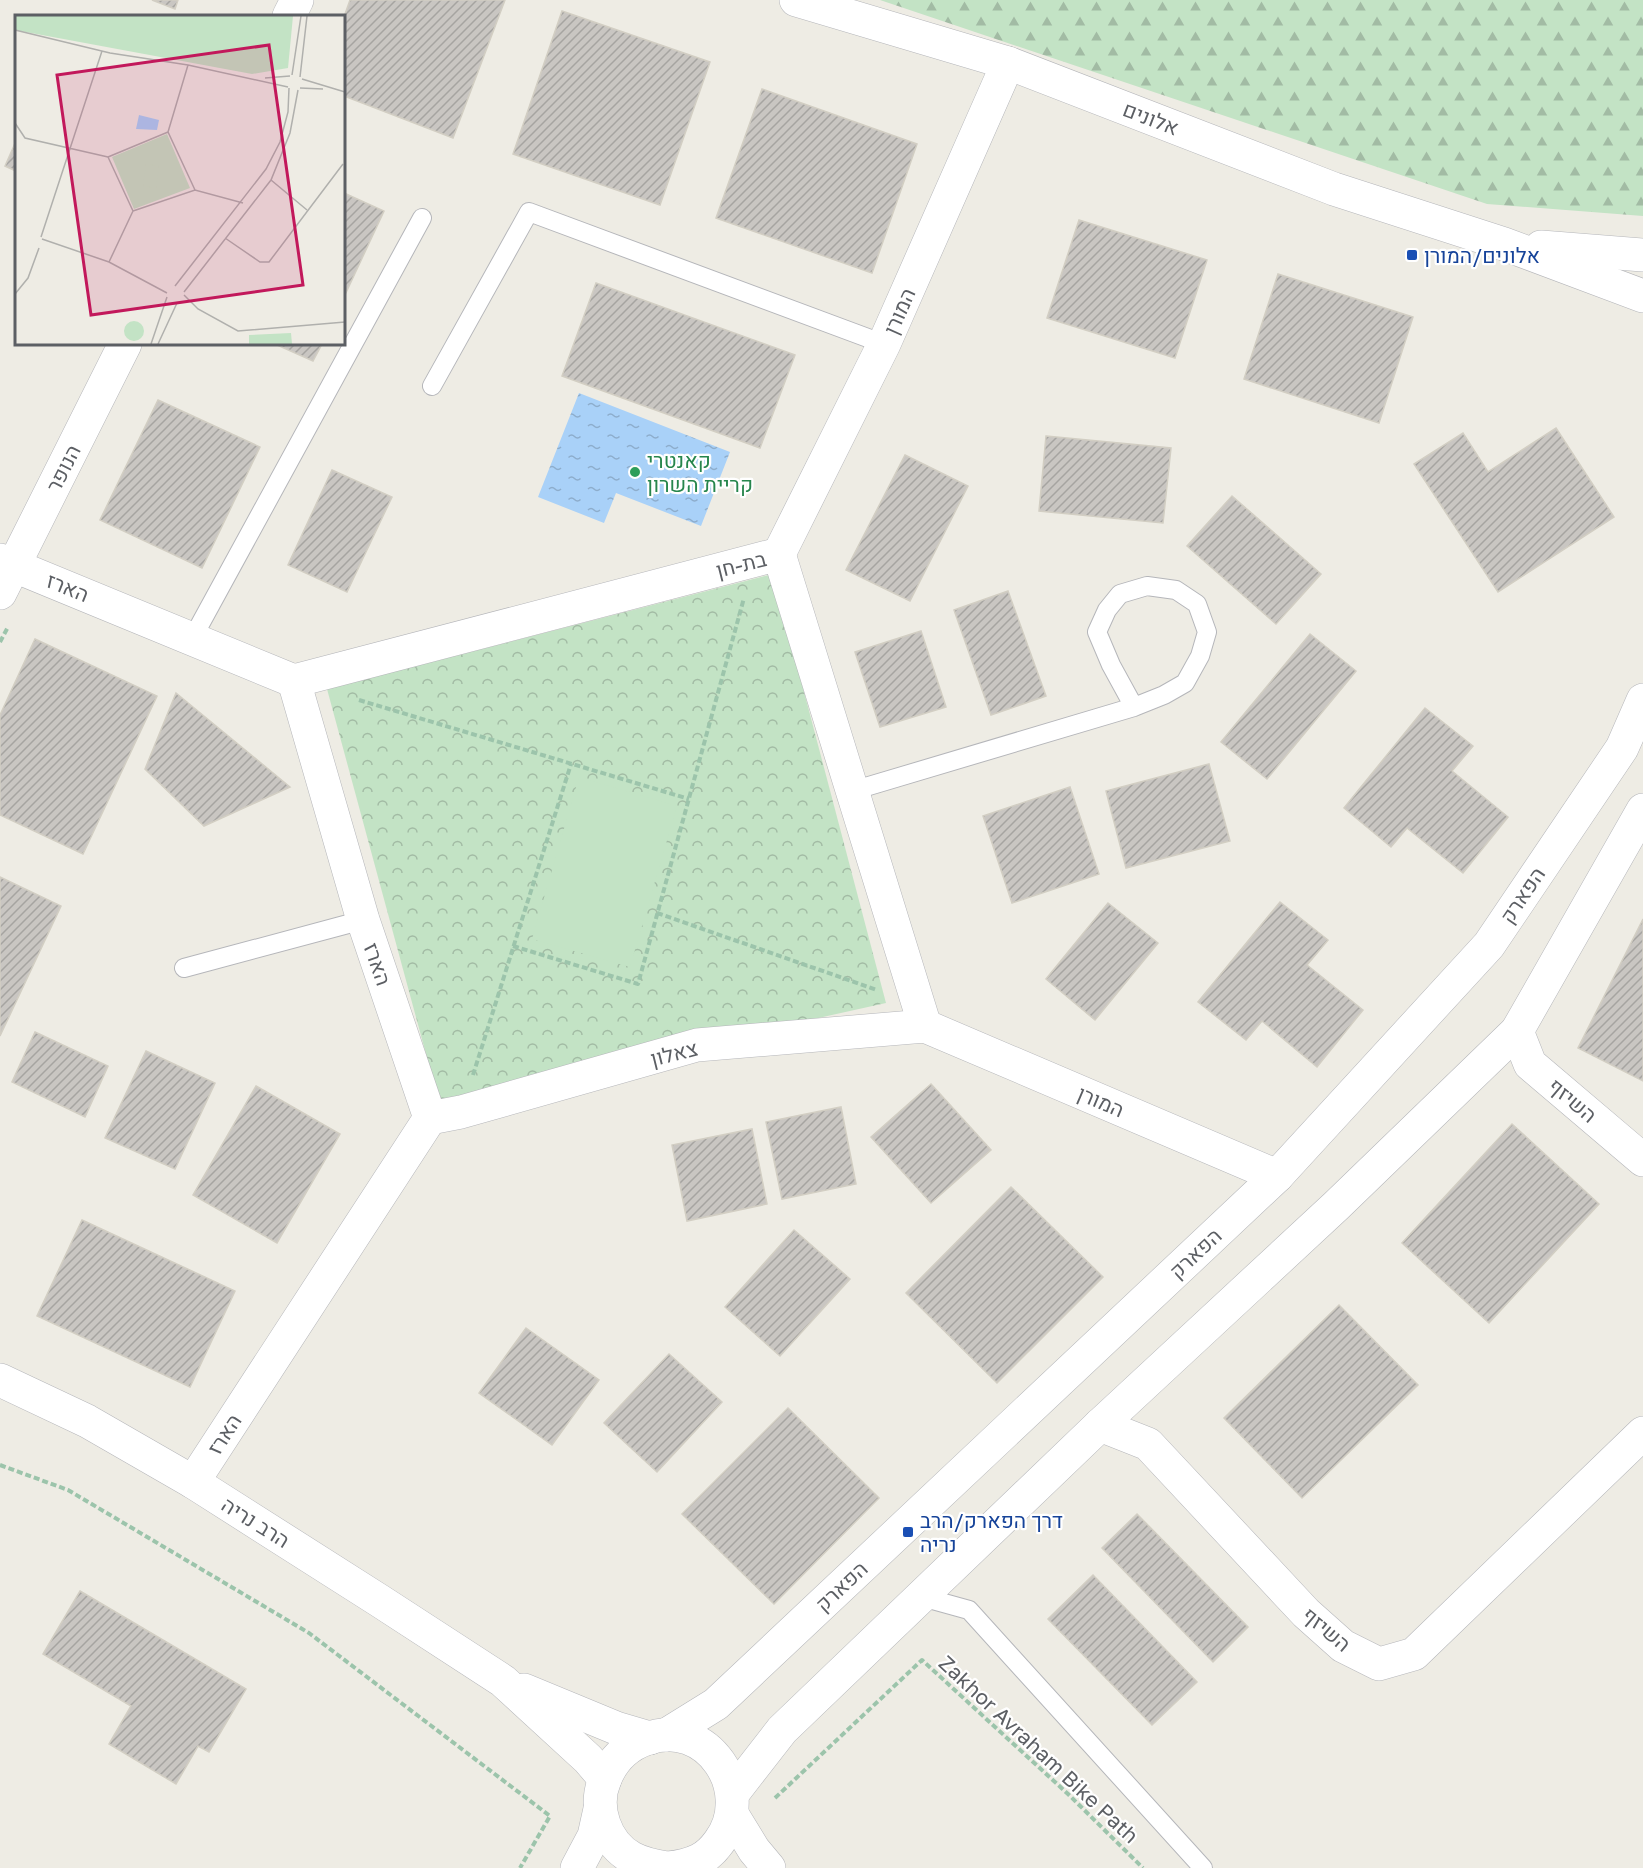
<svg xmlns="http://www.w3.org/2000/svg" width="1643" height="1868" viewBox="0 0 1643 1868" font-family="'Golos Text',Heebo,sans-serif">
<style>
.forest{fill:url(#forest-firs)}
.park{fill:url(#park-crowns)}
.pitch{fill:#c3e3c5}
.water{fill:url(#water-ripples)}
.building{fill:url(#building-hatch);stroke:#d2cec3;stroke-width:1.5}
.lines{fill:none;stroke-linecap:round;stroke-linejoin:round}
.service-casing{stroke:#b5b6ba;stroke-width:20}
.minor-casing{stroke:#b5b6ba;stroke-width:34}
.tertiary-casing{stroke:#b5b6ba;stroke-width:34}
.path{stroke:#9cc4ab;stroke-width:4;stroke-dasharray:6 3;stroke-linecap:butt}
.service{stroke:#fff;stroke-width:18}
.minor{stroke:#fff;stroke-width:33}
.tertiary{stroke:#fff;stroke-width:33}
.transit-dot{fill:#1a4fb4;stroke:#fff;stroke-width:2}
.leisure-dot{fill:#2e9e5b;stroke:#fff;stroke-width:2}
.labels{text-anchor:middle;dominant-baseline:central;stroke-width:4.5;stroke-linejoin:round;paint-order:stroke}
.street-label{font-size:21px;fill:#5c5f64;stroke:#fff}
.transit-label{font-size:21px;fill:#164399;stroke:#fff;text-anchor:start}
.leisure-label{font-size:21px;fill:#27864d;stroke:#fff;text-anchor:start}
.inset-road{fill:none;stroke:#b0b0ad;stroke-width:1.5}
.view{fill:#c2185b;fill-opacity:0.15;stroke:#c2185b;stroke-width:3}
.inset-edge{fill:none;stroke:#5c5f64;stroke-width:3}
</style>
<defs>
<pattern id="forest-firs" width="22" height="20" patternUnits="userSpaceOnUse" patternTransform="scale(1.5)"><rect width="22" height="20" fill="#c3e3c5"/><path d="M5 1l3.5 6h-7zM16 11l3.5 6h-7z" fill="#a2bba4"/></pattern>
<pattern id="park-crowns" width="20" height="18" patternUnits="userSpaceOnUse" patternTransform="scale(1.5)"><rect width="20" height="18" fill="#c3e3c5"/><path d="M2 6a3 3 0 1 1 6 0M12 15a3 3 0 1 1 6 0" fill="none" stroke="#a2bba4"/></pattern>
<pattern id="water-ripples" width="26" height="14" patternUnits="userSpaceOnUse" patternTransform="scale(1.5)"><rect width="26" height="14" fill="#a9d1f8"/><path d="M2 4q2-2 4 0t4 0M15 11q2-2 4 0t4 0" fill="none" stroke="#8dadcc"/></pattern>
<pattern id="building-hatch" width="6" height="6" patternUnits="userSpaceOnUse" patternTransform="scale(1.5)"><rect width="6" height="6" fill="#c9c6c2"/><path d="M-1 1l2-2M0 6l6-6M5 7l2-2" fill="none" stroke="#a6a4a1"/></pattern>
</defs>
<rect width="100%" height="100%" fill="#eeece4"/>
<polygon class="forest" points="880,0 1643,0 1643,216 1487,204"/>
<polygon class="park" points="773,574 886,1003 439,1102 327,689"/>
<polygon class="pitch" points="579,777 677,806 630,967 532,939"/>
<polygon class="water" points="579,393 730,452 701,526 616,493 604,523 538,497"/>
<g class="building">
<polygon points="152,0 178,0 175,9"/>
<polygon points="350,0 505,0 453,138 344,96 344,17"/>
<polygon points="562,11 710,62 660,205 513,154"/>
<polygon points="762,89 917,144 872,273 716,218"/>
<polygon points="16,141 16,171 5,166"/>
<polygon points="344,193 384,211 344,297"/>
<polygon points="1079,220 1207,260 1175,358 1047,318"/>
<polygon points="1278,274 1413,317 1379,423 1244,379"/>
<polygon points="596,283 795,355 760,448 562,376"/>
<polygon points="275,344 322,344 313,361"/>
<polygon points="158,400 260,447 202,568 100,520"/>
<polygon points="1556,428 1614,517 1498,592 1414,464 1463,433 1488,472"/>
<polygon points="1046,436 1171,448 1163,523 1039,511"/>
<polygon points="905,455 968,486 910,601 846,570"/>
<polygon points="332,470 392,497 347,592 288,565"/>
<polygon points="1232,496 1321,574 1276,624 1187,546"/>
<polygon points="1008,591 1046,696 991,715 954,610"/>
<polygon points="921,631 946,707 880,727 855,652"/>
<polygon points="1310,634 1356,671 1267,779 1221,742"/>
<polygon points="35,639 157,696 83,854 0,815 0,715"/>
<polygon points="176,693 290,787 204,826 145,769"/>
<polygon points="1425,708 1473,746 1452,771 1508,817 1463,873 1407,828 1391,847 1344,808"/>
<polygon points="1209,764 1230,841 1126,868 1106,791"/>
<polygon points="1070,787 1099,874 1012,903 983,816"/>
<polygon points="0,877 61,906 0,1036"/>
<polygon points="1280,902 1328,940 1307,965 1363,1010 1317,1067 1262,1021 1246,1040 1198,1002"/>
<polygon points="1108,903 1158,943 1095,1020 1046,979"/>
<polygon points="1643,919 1643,1081 1578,1048"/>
<polygon points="35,1032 108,1066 85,1117 12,1082"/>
<polygon points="146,1051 215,1083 175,1169 105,1138"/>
<polygon points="931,1084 991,1150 931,1203 871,1137"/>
<polygon points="256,1086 340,1134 277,1243 193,1195"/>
<polygon points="841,1107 856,1184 782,1199 766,1122"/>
<polygon points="1512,1124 1599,1204 1489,1323 1402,1243"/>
<polygon points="752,1129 767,1204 687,1221 672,1145"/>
<polygon points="1011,1187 1103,1277 997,1383 906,1293"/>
<polygon points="82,1220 235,1291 190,1387 37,1316"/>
<polygon points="794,1230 850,1279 780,1356 725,1307"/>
<polygon points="1339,1305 1418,1385 1302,1498 1224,1418"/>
<polygon points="526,1328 599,1380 552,1445 479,1393"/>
<polygon points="669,1354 722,1402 657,1472 604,1423"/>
<polygon points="788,1408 879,1498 774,1604 682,1514"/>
<polygon points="1137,1514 1248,1627 1213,1662 1102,1548"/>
<polygon points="1093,1575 1197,1682 1152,1725 1048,1619"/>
<polygon points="80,1591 246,1689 209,1752 198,1746 176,1784 109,1744 131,1706 43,1654"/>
</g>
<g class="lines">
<g class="service-casing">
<g id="service">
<polyline points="432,386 529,212 884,344"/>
<polyline points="192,639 422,218"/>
<polyline points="852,791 1134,707 1164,695 1185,683 1200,656 1207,632 1197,604 1176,590 1147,586 1120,594 1107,610 1097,632 1111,665 1134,707"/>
<polyline points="184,968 363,920"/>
<polyline points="922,1597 969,1610 1203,1868"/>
</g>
</g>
<g class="minor-casing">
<g id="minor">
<polyline points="289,16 297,0"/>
<polyline points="779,554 884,344 1008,63"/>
<polyline points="0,560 294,681"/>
<polyline points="0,593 125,344"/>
<polyline points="294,681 779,554 925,1026"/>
<polyline points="294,681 363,920 430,1118"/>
<polyline points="1517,1031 1530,1064 1643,1160"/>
<polyline points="430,1118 461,1112 697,1045 925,1026 1277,1176"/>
<polyline points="1100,1425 1148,1444 1306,1613 1343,1646 1379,1664 1414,1654 1643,1433"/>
<polyline points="193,1482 430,1118"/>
<polyline points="732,1814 754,1850 769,1868"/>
<polyline points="577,1868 594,1836 600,1809"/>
</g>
</g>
<g class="tertiary-casing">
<g id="tertiary">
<polyline points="796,0 1008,63 1334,189 1504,244 1643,296"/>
<polyline points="1541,247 1643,255"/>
<polyline points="0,1380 87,1421 193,1482 380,1601 503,1681 588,1759 605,1779"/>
<polyline points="524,1690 616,1728 650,1738"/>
<polyline points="666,1735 716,1704 1277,1176 1489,945 1622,748 1643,700"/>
<polyline points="733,1793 782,1730 1100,1425 1336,1206 1517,1031 1643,810"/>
<path d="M667 1868C654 1866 643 1864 632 1858 605 1843 593 1807 605 1779 613 1759 626 1746 646 1739 707 1716 757 1791 719 1842 714 1849 707 1856 699 1860 689 1865 679 1867 668 1868"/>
</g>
</g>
<g class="path">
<polyline points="0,642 8,627"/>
<polyline points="359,700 689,799"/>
<polyline points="657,913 877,990"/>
<polyline points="513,946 638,984 744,598"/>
<polyline points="473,1075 571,764"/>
<polyline points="0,1465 68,1490 309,1633 550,1816 520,1868"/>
<polyline points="775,1798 922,1660 1068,1794 1143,1868"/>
</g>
<use href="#service" class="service"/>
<use href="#minor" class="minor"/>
<use href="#tertiary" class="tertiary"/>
</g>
<g class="transit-dot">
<rect x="1406" y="249" width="12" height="12" rx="3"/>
<rect x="902" y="1526" width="12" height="12" rx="3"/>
</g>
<circle class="leisure-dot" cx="635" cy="472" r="6"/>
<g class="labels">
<g class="street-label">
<text transform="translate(1151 118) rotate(21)">אלונים</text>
<text transform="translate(899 311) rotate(-66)">המורן</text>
<text transform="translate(63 468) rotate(-63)">הנופר</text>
<text transform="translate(741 564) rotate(-14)">בת-חן</text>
<text transform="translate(68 587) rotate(22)">הארז</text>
<text transform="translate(1522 895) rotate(-56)">הפארק</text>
<text transform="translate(378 964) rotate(71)">הארז</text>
<text transform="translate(674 1053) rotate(-14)">צאלון</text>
<text transform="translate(1573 1100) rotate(40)">השיזף</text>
<text transform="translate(1101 1101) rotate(23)">המורן</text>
<text transform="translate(1195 1253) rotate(-43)">הפארק</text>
<text transform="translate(224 1434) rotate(-57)">הארז</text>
<text transform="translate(256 1522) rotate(32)">הרב נריה</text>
<text transform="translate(841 1586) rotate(-43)">הפארק</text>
<text transform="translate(1327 1629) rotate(40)">השיזף</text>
<text transform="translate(1039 1749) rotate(43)">Zakhor Avraham Bike Path</text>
</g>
<g class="transit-label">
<text x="1424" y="255">אלונים/המורן</text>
<text x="920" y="1520">דרך הפארק/הרב<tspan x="920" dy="24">נריה</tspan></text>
</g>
<g class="leisure-label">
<text x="647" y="460">קאנטרי<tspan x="647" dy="24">קריית השרון</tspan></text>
</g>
</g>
<g transform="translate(15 15)">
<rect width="330" height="330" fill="#eeece4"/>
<path d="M0 1H278L273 53 237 59 0 15Z" fill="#c3e3c5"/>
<path d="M276 318 277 329H234V320Z" fill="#c3e3c5"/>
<path d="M152 119 175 173 119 194 97 142Z" fill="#c3e3c5"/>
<path d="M131 149 144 151 141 173 128 171ZM109 316a10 10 0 1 1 20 0a10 10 0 1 1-20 0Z" fill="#c3e3c5"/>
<path d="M124 100 144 105 142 115 121 114Z" fill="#a9d1f8"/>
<path class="inset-road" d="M0 15 95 38 173 50 273 72M277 60 286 1M285 62 292 1M250 63 275 61M287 64 330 77M285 73 308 74M0 108 10 123 93 142M153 117 173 50M93 142 153 117 180 175M93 142 118 196M256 165 292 195M118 196 180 175 228 188M26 222 87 36M210 223 245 247H254L328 149M27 224 94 247 152 278M94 247 118 196M160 271 251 154 265 127 273 97 274 73M169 277 256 165 275 118 283 75M0 279 13 263 24 233M169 280 183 294 223 316 330 307M136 329 152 282M143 329 162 288"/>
<path class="view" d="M254 30 288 270 76 300 42 60Z"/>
<rect width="330" height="330" class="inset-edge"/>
</g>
</svg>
